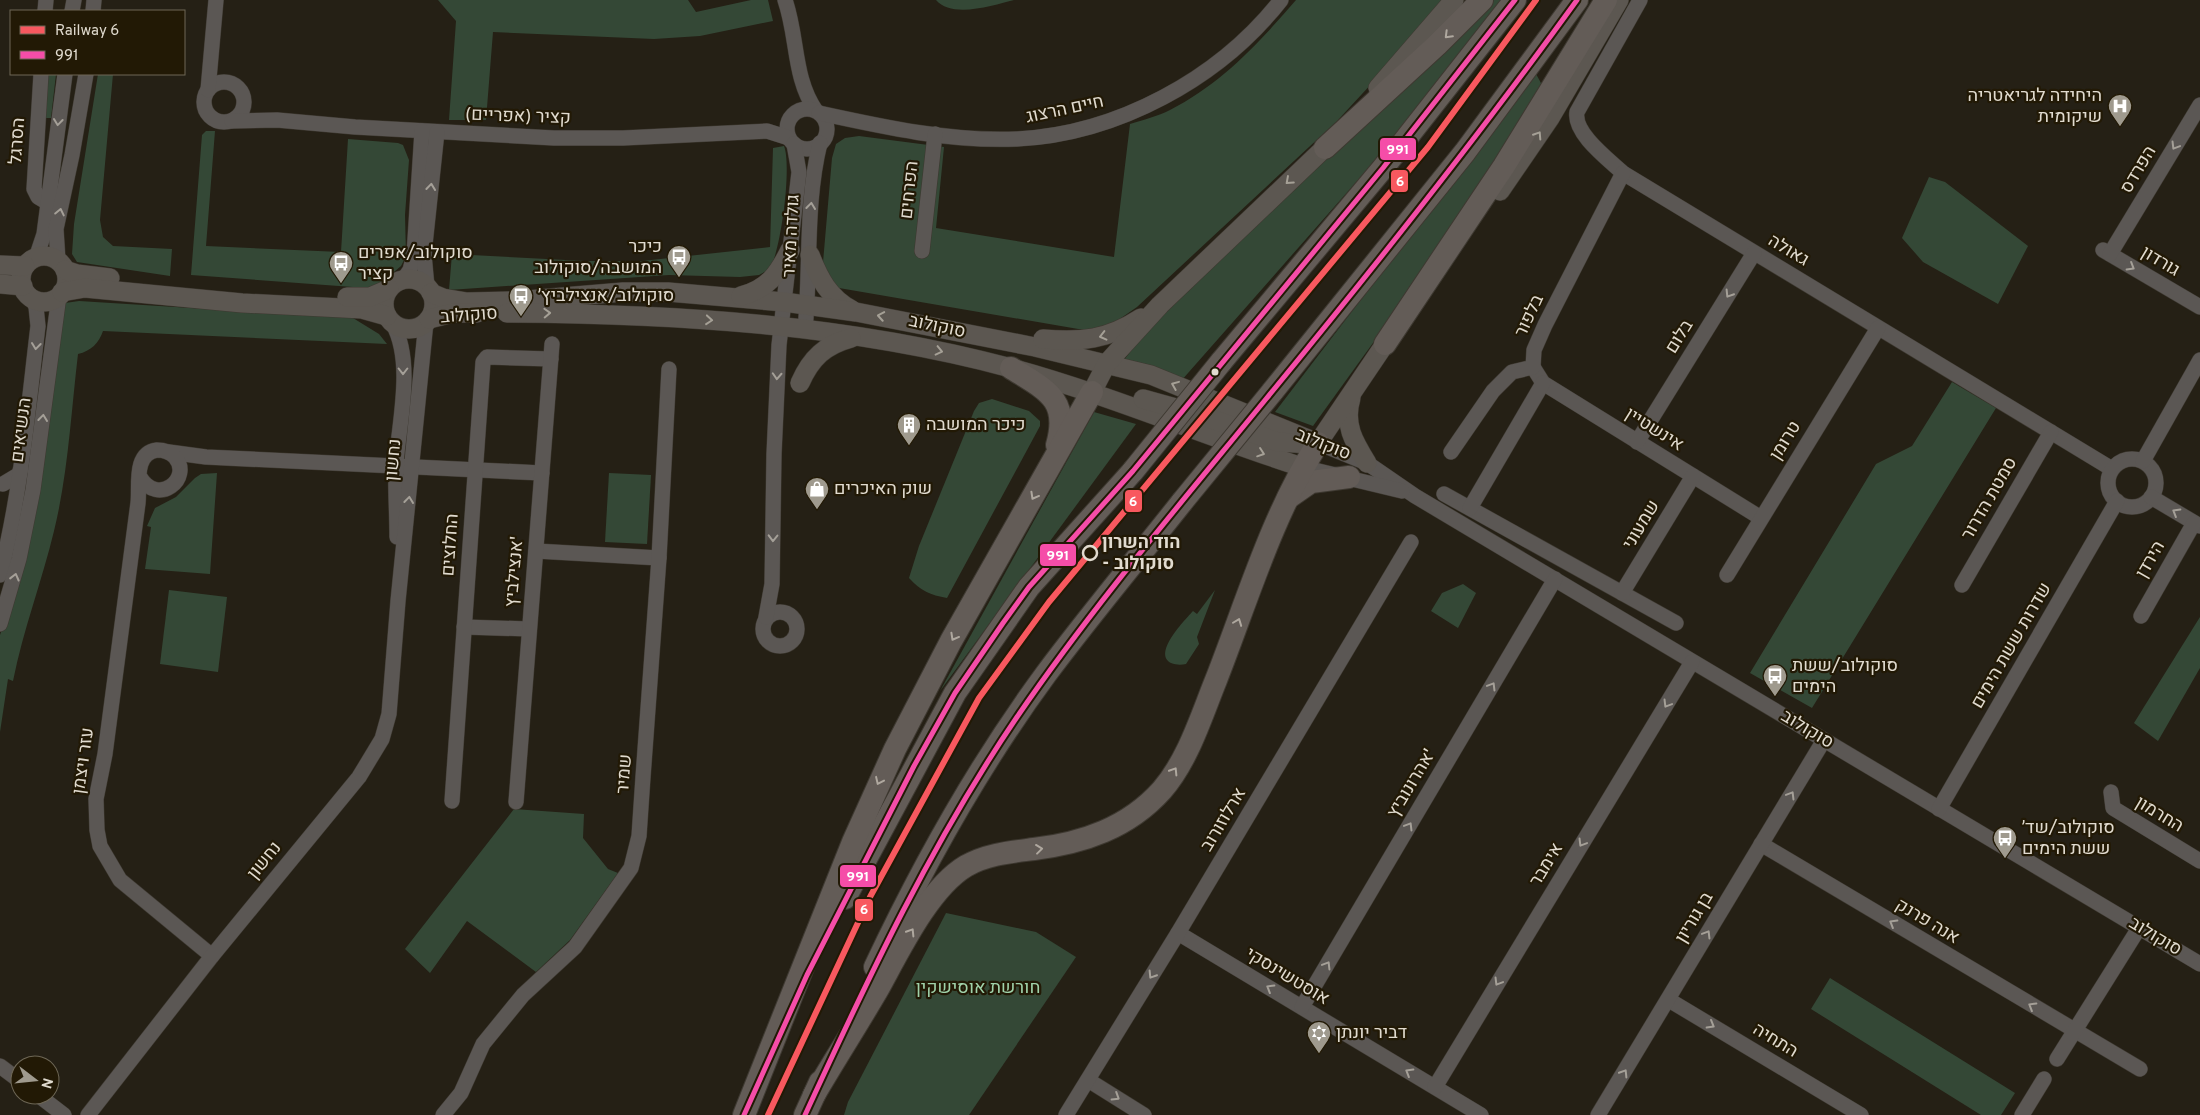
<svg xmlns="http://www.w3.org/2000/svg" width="2200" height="1115" viewBox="0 0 2200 1115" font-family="Overpass,Heebo,sans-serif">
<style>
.green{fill:#344836}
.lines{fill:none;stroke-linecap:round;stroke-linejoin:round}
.minor-casing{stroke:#3e3931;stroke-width:16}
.major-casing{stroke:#3e3931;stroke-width:20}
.highway-casing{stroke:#3e3931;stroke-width:24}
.minor{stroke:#5b5754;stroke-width:15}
.major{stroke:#5c5751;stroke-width:19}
.highway{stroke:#635c57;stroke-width:22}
.highway-bridge-casing{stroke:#3e3931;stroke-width:24;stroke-linecap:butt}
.highway-bridge{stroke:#635c57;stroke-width:22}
.bus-1-casing{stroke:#221905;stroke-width:9}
.bus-1{stroke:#f54da8;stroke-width:5}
.rail-1-casing{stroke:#221905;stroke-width:10}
.rail-1{stroke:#f8585f;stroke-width:6}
.oneway{stroke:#afa89f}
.oneway2{stroke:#a5a098}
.oneway3{stroke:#a5a096}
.bus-dot{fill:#e1dbcf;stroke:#221905;stroke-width:2}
.stop-dot{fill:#221905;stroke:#e1dbcf;stroke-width:2.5}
.labels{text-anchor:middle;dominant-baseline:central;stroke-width:4.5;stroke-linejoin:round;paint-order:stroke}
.poi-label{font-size:18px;fill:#e1dbcf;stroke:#221905;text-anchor:start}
.street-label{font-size:18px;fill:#e1dbcf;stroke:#221905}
.stop-label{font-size:18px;font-weight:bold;fill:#e1dbcf;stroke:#221905;text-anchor:start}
.park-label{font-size:18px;fill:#a0d2aa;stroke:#221905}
.line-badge{stroke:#221905;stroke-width:2}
.badge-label{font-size:14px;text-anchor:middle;font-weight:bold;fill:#fff}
</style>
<rect width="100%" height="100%" fill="#252015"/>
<g class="green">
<polygon points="438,0 688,0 696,12 751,0 768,0 773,21 700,36 654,39 493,32 486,120 449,120 456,21"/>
<path d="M936 0H1014C994 5 952 19 936 0Z"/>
<path d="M1296 0H1449L1337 121 1137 307 1111 325 1084 330 839 288 822 274 832 158 836 144 845 138 859 136 944 147 936 228 1114 257 1130 124C1143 120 1158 116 1170 110 1221 84 1259 43 1296 0Z"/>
<polygon points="1493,0 1506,0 1365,172 1181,381 1123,361 1162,312 1472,24"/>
<polygon points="1535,72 1542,85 1456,228 1313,426 1275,412"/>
<polygon points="48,74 56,74 51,118 44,118"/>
<polygon points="98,74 113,74 100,220 103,237 113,246 172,249 170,276 77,262 72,254 74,224"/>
<polygon points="206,131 215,131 206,246 341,252 348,139 398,143 403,145 409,160 405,215 406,256 401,266 381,283 366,288 191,275 202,135"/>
<path d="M784 146C792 166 781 249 770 269L759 275 740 277 669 275 449 290 452 254 585 261H642L770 247 773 148Z"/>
<polygon points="1929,177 1945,182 2028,246 1998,304 1923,262 1902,238"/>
<path d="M79 301 353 318 379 334 387 344 103 331C99 343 91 351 78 354 71 413 68 474 54 531 42 581 23 630 13 681L8 679 0 732V635L20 576 65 303Z"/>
<polygon points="1952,382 1996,408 1812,708 1750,673 1876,464 1912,446"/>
<path d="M992 399 1029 411 1040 421V426L947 598C930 595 921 591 909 578L919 546 974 411 979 403Z"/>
<polygon points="1094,412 1136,424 940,691"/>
<polygon points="217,473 210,574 145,569 151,527 147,526 155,508 176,497 195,478 201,474"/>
<polygon points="609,473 651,475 647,544 605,542"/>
<polygon points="1463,584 1476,593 1458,628 1431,611 1442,593"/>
<polygon points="169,590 227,597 218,672 160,664"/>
<path d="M1215 590 1197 637 1199 644 1186 664C1181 665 1176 665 1171 663 1152 653 1186 619 1193 611L1197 614Z"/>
<polygon points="2200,617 2200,668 2158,741 2134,723"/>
<polygon points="514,809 584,814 583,838 608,869 618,873 570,940 536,972 467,921 430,973 405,949"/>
<polygon points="946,913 1036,932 1076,957 969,1115 844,1115 848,1102"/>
<polygon points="1830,978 2015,1093 2001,1115 1981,1115 1811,1009"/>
</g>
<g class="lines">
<g class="minor-casing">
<g id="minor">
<path d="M785 0C798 37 793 78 816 111"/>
<path d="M1640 0 1577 112C1573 133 1608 159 1623 173L2112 469"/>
<polyline points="45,11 46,0"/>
<polyline points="72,11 74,0"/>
<polyline points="93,11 94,0"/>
<polyline points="41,74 34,189 38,197 48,203"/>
<circle cx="224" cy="102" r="20"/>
<polyline points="208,90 216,0"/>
<circle cx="807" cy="129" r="20"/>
<path d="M819 113C883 127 951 142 1017 139 1117 134 1219 79 1281 0"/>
<polyline points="232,121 277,120 355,127 554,138 623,138 767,131 789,138"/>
<polyline points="2103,250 2200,307"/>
<polyline points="922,251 935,134"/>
<polyline points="2110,254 2200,105"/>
<polyline points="36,258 44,234 65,74"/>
<polyline points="58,260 56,229 72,155 86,74"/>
<polyline points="403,280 410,270 414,255 422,131"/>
<polyline points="427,287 424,254 437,132"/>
<path d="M393 324C414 363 399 422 396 464 395 488 397 513 397 537"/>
<path d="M805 330C811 268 805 204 820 143"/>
<polyline points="1533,367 1543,383 1761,518"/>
<polyline points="1637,442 1754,253"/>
<polyline points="1318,443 1367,463 1415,496 2200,964"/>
<polyline points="169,452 206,457 542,473"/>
<polyline points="1451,452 1493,391 1512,372 1533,367 1534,350 1545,325 1623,173"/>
<circle cx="2132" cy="483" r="24"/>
<polyline points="2143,461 2200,360"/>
<polyline points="1302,467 1402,491"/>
<path d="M140 477C158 507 193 478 175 457 170 452 164 450 157 450 133 453 140 486 138 503L105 754 96 799 97 830 100 846 120 880 212 956"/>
<polyline points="3,484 18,475 21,469"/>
<polyline points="1444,494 1676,623"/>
<polyline points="2151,497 2200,526"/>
<polyline points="1470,508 1543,383"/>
<polyline points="536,551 659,558"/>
<path d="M0 575C21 493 28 409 38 326L36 307 32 298"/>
<polyline points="1727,575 1878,328"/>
<polyline points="1962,585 2051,432"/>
<polyline points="1622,593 1693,476"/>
<circle cx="780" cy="629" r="17"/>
<polyline points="2141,616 2194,523"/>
<polyline points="766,617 772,584 774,454 779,345 799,172 794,144"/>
<polyline points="0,624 19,559 33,490 59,296"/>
<polyline points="464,627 529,629"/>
<polyline points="2111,792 2113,808 2200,861"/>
<polyline points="452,801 483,362 487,357 551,359"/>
<polyline points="516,802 552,344"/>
<polyline points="1939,809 2117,501"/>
<polyline points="1761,844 2140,1069"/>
<polyline points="1178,933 1481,1115"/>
<polyline points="1669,1000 1861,1115"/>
<polyline points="1302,1007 1555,579"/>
<polyline points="2057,1059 2139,928"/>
<polyline points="0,1066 20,1081"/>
<polyline points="1088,1080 1144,1115"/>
<polyline points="1435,1087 1692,662"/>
<polyline points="38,1095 64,1115"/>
<polyline points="88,1115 212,956 359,777 382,739 389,714 398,601 426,322"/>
<polyline points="443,1115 461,1093 483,1044 523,995 575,947 631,868 639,836 643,777 659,558 669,369"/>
<polyline points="1066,1115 1178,933 1411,542"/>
<polyline points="1598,1115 1824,740"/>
<polyline points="2022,1115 2044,1079"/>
</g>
</g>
<g class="major-casing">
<g id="major">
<polyline points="1378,88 1454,0"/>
<polyline points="1500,191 1550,118 1619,0"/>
<path d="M810 255C819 278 829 298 852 310"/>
<circle cx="44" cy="279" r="23"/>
<polyline points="0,265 25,266"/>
<polyline points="65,270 77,274 110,278"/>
<circle cx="409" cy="304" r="25"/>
<polyline points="0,284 23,286"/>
<polyline points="62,292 85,288 242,303 362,309 387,316"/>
<polyline points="431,293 443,298 467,302 515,301 623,292 668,292 784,302 856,312 1035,347 1151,375 1318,443"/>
<path d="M741 296C768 289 778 274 790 250"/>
<polyline points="347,297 370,297 389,289"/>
<path d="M507 313C676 314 847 324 1011 368 1110 395 1205 436 1302 467"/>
<polyline points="429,319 453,313 477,313"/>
<path d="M1043 339C1082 342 1107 340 1141 318"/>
<path d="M800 383C811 358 825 345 851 338"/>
<polyline points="1092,392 1107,363 1160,305 1334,139"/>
<path d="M1351 398C1343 424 1354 442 1367 463"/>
<polyline points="1143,399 1197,414 1278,442 1309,444"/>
<polyline points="1318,443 1393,332"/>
</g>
</g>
<g class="highway-casing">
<g id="highway">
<polyline points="1325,148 1437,45 1482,0"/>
<polyline points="1385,344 1504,166 1606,0"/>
<polyline points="1221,362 1383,168 1515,0"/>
<path d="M1011 368C1046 390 1070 399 1057 445"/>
<polyline points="1272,392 1465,152 1577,0"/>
<polyline points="1288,498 1311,482 1349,477"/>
<polyline points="845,898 955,693 1029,587 1133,471"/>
<path d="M875 967C923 865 979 765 1046 674 1090 615 1137 559 1182 502"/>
<path d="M814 1095C835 1059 857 1025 878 989 899 951 929 888 966 866 987 854 1011 852 1034 849 1083 843 1128 828 1162 790 1188 760 1201 717 1216 680 1247 601 1272 515 1318 443"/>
<polyline points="744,1115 853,842 895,749 951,641 1092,392"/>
<polyline points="805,1115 820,1082"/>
</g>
</g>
<use href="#minor" class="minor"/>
<use href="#major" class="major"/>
<use href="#highway" class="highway"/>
<g class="highway-bridge-casing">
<g id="highway-bridge">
<polyline points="1133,471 1221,362"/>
<polyline points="1182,502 1272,392"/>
</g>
</g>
<use href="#highway-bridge" class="highway-bridge"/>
<g class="bus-1-casing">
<g id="bus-1">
<polyline points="744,1115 807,975 914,766 955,693 1003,623 1029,587 1133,471 1383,168 1515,0"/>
<path d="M805 1115C868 978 932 842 1017 717 1093 606 1181 503 1266 399 1373 269 1478 137 1577 0"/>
</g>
</g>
<use href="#bus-1" class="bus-1"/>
<g class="rail-1-casing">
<polyline id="rail-1" points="768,1115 870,897 979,698 1049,602 1428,147 1536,0"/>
</g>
<use href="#rail-1" class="rail-1"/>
</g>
<defs><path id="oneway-chevron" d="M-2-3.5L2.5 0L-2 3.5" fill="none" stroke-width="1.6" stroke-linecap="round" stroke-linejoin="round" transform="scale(1.25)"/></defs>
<g class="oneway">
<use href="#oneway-chevron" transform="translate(1448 35) rotate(135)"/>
<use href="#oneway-chevron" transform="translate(1034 496) rotate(119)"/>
<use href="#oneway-chevron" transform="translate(1238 622) rotate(-69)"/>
<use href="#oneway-chevron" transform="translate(954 637) rotate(119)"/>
<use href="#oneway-chevron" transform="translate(1174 771) rotate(-58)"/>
<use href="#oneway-chevron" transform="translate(879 781) rotate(115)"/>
<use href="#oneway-chevron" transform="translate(1039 849) rotate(-7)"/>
<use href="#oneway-chevron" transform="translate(911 932) rotate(-58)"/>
</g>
<g class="oneway2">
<use href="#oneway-chevron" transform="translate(58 122) rotate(97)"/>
<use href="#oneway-chevron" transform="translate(2175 146) rotate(121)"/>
<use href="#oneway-chevron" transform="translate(431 187) rotate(-84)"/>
<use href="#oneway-chevron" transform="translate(811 206) rotate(-83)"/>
<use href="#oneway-chevron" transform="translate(60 212) rotate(-78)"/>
<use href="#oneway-chevron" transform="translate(2131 267) rotate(31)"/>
<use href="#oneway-chevron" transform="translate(1729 294) rotate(122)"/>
<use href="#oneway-chevron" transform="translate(36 346) rotate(97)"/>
<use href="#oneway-chevron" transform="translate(403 371) rotate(90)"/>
<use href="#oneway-chevron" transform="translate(777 376) rotate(93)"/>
<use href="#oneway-chevron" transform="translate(43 418) rotate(-83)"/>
<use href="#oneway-chevron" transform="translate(409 500) rotate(-83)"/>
<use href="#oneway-chevron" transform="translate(2176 512) rotate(-149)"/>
<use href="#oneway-chevron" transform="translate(773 538) rotate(91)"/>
<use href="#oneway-chevron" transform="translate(15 577) rotate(-76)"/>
<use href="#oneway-chevron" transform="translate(1492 686) rotate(-59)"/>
<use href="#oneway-chevron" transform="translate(1667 704) rotate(121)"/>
<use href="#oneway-chevron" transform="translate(1791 795) rotate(-59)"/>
<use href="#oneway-chevron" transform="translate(1409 826) rotate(-59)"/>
<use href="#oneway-chevron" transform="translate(1582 843) rotate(121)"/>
<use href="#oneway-chevron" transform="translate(1893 923) rotate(-149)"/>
<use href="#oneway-chevron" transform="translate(1707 934) rotate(-59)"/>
<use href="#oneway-chevron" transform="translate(1327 965) rotate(-59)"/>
<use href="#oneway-chevron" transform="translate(1152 975) rotate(122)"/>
<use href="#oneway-chevron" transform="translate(1498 982) rotate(121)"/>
<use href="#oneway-chevron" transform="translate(1270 988) rotate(-149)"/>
<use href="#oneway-chevron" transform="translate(2032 1006) rotate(-149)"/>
<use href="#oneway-chevron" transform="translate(1711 1025) rotate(30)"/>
<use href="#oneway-chevron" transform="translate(1409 1072) rotate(-149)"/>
<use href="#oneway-chevron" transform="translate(1624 1073) rotate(-58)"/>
<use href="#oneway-chevron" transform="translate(1116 1097) rotate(32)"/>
</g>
<g class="oneway3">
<use href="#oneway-chevron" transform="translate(1538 135) rotate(-57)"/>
<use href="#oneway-chevron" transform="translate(1289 181) rotate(138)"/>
<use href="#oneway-chevron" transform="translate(547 313) rotate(-2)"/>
<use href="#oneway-chevron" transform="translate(881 316) rotate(-170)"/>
<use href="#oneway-chevron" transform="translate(709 320) rotate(5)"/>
<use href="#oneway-chevron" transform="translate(1103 336) rotate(166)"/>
<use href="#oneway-chevron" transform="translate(939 351) rotate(13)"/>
<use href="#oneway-chevron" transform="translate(1175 385) rotate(-158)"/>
<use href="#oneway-chevron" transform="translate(1261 453) rotate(19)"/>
</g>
<defs>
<g id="hospital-pin" transform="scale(1.25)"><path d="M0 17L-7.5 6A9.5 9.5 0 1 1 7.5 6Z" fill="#9f9a8e" stroke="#221905"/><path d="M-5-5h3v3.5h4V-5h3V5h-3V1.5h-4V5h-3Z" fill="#fff"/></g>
<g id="bus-pin" transform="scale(1.25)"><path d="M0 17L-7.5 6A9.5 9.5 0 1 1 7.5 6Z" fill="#9f9a8e" stroke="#221905"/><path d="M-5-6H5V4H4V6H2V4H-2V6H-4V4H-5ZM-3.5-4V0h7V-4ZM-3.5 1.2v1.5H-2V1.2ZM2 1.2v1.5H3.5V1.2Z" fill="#fff"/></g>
<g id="building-pin" transform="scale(1.25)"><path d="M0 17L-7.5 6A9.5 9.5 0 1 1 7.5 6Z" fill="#9f9a8e" stroke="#221905"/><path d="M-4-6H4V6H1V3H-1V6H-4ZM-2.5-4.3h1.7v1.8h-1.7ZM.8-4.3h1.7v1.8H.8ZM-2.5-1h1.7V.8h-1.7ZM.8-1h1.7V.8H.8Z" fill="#fff"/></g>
<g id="shop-pin" transform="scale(1.25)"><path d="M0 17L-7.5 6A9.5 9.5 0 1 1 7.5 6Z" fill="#9f9a8e" stroke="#221905"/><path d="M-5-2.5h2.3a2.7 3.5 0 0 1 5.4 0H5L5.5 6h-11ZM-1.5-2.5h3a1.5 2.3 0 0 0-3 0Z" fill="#fff"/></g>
<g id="synagogue-pin" transform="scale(1.25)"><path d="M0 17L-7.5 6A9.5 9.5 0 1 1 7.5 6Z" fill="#9f9a8e" stroke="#221905"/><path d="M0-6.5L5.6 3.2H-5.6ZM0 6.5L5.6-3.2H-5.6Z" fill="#fff"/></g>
</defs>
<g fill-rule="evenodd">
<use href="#hospital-pin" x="2120" y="106"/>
<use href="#bus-pin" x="679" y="257"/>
<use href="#bus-pin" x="341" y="263"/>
<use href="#bus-pin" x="521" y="296"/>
<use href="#building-pin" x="909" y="425"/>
<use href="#shop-pin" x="817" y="489"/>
<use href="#bus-pin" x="1775" y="676"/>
<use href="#bus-pin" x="2005" y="838"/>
<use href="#synagogue-pin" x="1319" y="1033"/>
</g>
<circle class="bus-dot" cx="1215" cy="372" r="4.5"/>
<circle class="stop-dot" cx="1090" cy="553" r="7"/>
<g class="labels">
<g class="poi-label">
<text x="2102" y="96" text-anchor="end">היחידה לגריאטריה<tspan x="2102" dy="21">שיקומית</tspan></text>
<text x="662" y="247" text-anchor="end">כיכר<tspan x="662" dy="21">המושבה/סוקולוב</tspan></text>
<text x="358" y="253">סוקולוב/אפרים<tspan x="358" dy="21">קציר</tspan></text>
<text x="538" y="296">סוקולוב/אנצילביץ׳</text>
<text x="926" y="425">כיכר המושבה</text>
<text x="834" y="489">שוק האיכרים</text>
<text x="1792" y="666">סוקולוב/ששת<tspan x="1792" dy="21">הימים</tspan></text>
<text x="2022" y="828">סוקולוב/שד׳<tspan x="2022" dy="21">ששת הימים</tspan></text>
<text x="1336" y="1033">דביר יונתן</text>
</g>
<g class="street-label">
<text transform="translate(1065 110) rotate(-12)">חיים הרצוג</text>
<text transform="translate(518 117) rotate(2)">קציר (אפריים)</text>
<text transform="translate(18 141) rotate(-86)">הסרגל</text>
<text transform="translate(2139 170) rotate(-59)">הפרדס</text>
<text transform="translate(910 190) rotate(-84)">הפרחים</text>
<text transform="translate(792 236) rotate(-87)">גולדה מאיר</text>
<text transform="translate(1788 251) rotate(31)">גאולה</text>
<text transform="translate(2160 262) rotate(31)">גורדון</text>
<text transform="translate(469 316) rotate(-4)">סוקולוב</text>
<text transform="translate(1530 316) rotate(-65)">בלפור</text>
<text transform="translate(937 327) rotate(12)">סוקולוב</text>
<text transform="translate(1680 337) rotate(-58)">בלום</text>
<text transform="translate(22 430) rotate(-83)">הנשיאים</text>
<text transform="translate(1654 430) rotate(32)">אינשטיין</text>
<text transform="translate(1786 441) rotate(-58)">טרומן</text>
<text transform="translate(1323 445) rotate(22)">סוקולוב</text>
<text transform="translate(394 460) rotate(-85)">נחשון</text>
<text transform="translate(1990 499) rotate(-60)">סמטת הדרור</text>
<text transform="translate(1642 525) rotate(-59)">שמעוני</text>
<text transform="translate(451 545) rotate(-86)">החלוצים</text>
<text transform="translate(2151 560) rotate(-60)">הירדן</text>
<text transform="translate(515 572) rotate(-85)">אנצילביץ'</text>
<text transform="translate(2012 646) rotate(-60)">שדרות ששת הימים</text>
<text transform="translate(1807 730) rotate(31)">סוקולוב</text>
<text transform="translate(84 761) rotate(-82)">עזר ויצמן</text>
<text transform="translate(625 774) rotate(-86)">שמיר</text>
<text transform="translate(1412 784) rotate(-59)">אהרונוביץ'</text>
<text transform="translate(2159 815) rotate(31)">החרמון</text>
<text transform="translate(1224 820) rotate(-59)">ארלוזורוב</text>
<text transform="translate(265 861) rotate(-51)">נחשון</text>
<text transform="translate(1547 865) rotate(-59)">אימבר</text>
<text transform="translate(1695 918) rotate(-59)">בן גוריון</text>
<text transform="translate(1927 922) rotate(31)">אנה פרנק</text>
<text transform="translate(2155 937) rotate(31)">סוקולוב</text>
<text transform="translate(1287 977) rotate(31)">אוסטשינסקי</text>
<text transform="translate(1775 1041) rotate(31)">התחיה</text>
</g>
<g class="stop-label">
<text x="1102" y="543">הוד השרון<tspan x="1102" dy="21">- סוקולוב</tspan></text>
</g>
<g class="park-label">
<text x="978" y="988">חורשת אוסישקין</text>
</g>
</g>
<g class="line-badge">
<rect x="1379" y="137" width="38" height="24" rx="5" fill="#f54da8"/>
<rect x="1390" y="169" width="19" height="24" rx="5" fill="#f8585f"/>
<rect x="1124" y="489" width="19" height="24" rx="5" fill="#f8585f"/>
<rect x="1039" y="543" width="38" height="24" rx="5" fill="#f54da8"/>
<rect x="839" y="864" width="38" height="24" rx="5" fill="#f54da8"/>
<rect x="854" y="898" width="20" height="24" rx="5" fill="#f8585f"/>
</g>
<g class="badge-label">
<text x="1398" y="154">991</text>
<text x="1400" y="186">6</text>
<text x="1133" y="506">6</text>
<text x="1058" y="560">991</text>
<text x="858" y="881">991</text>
<text x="864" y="914">6</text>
</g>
<rect x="10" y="10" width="175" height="65" fill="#221905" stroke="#6e6756"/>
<rect x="20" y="26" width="25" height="8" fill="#f8585f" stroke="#6e6756"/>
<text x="55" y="35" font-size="15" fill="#e1dbcf">Railway 6</text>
<rect x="20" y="51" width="25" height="8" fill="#f54da8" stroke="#6e6756"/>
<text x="55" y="60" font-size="15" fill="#e1dbcf">991</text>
<g transform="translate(35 1080) rotate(106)"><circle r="24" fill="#221905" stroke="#6e6756"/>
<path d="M0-4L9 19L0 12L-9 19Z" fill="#9f9a8e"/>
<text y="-8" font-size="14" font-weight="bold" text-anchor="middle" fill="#e1dbcf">N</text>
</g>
</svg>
